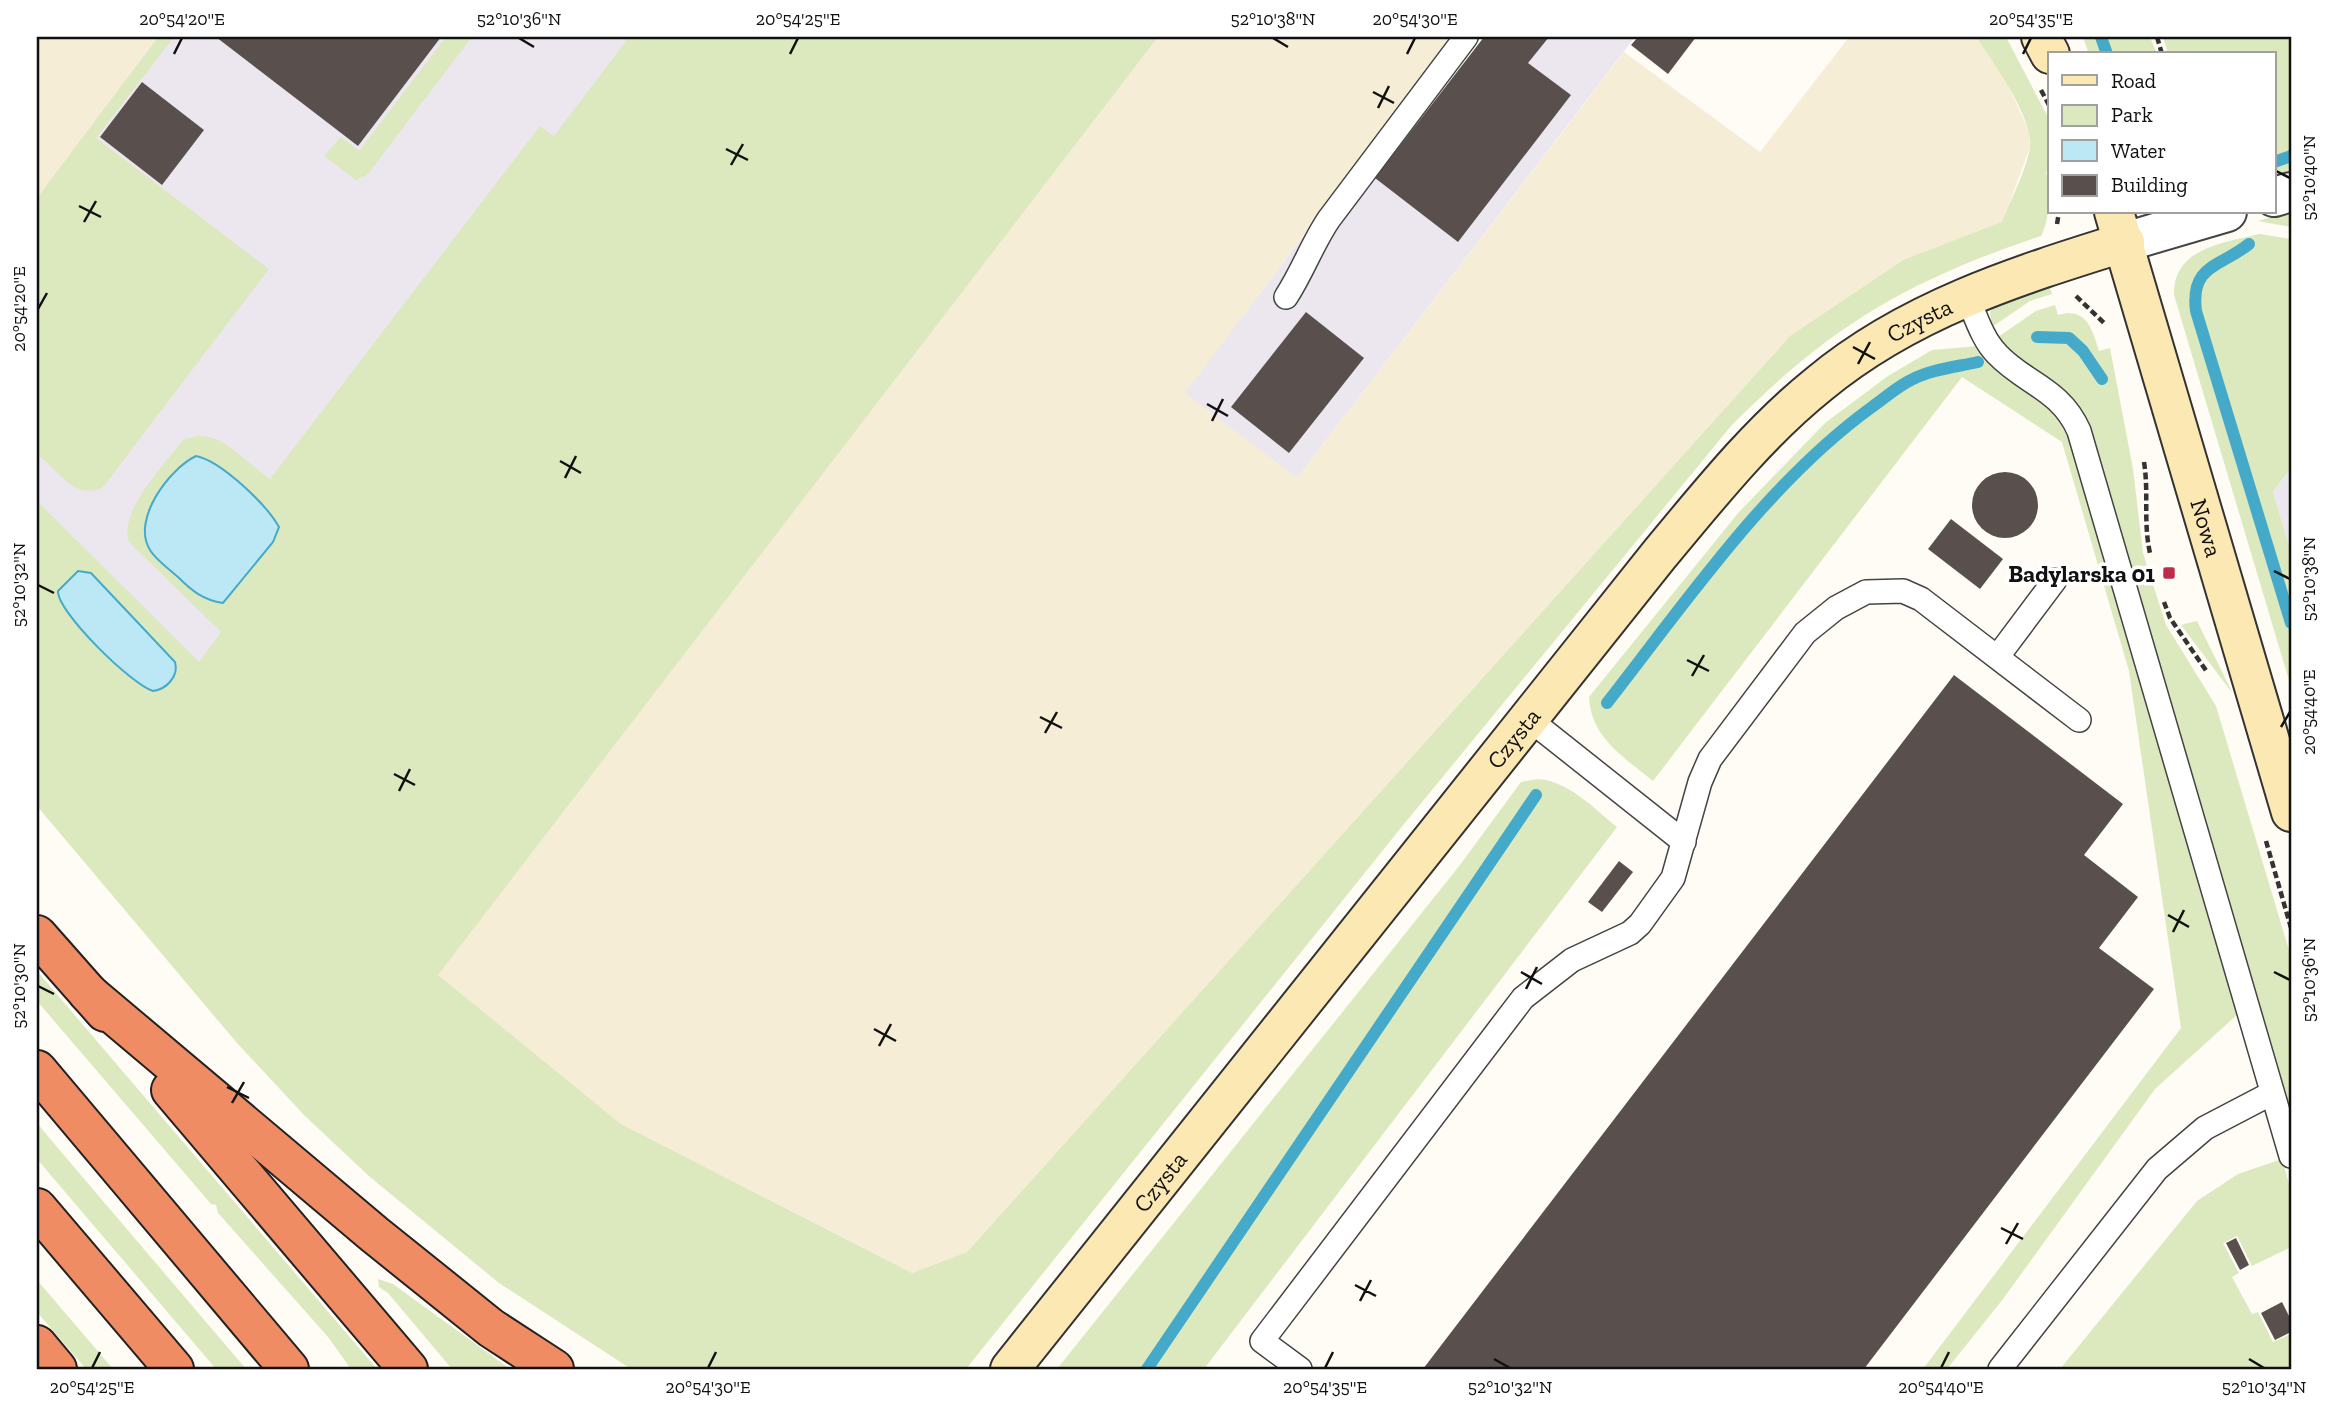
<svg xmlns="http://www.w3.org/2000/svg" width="2328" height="1406" viewBox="0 0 2328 1406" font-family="'Zilla Slab',serif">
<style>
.industrial{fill:#ece6ef}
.farmland{fill:#f5edd5}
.green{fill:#dce9bf;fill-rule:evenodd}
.water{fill:#bbe8f4;stroke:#45aac9;stroke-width:2}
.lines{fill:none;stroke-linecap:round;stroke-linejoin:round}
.stream{stroke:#45aac9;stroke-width:12}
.building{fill:#59504e}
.lane-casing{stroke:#444;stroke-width:26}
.street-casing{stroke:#444;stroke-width:42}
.secondary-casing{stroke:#333;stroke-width:42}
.highway-casing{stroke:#222;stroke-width:42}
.path{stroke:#333;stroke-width:4.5;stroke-dasharray:7 3.5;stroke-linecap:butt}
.lane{stroke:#fff;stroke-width:23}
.street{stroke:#fff;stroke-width:38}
.secondary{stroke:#fce8b3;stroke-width:38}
.highway{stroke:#ef8c63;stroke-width:38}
.ticks{fill:none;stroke:#111;stroke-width:2.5}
.poi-dot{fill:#be2c4b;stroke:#fff;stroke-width:2.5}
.labels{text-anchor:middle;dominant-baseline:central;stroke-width:7;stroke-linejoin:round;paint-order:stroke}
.street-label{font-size:24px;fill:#111;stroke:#fff}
.poi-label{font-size:24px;font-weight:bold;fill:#111;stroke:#fff;text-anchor:end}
.neatline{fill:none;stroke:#111;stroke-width:2.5}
.ticks-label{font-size:18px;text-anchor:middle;fill:#111}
</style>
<rect width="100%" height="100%" fill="#fffbf5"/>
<g class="industrial">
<polygon points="158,37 679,37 159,715 37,593 37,198"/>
<polygon points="1484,37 1635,37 1297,478 1184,393 1358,164 1376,177"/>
<polygon points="2291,468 2291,552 2273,492"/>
</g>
<g class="farmland">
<polygon points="37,37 158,37 37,198"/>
<polygon points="1158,37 1452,37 1185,393 1297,478 1624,52 1760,152 1849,37 1976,37 2005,79 2029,131 2030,147 2002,223 1903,260 1790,336 967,1252 912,1273 621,1124 437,975"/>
</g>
<g class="green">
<path d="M158 37H174L96 138 269 269 103 487C73 502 59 469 37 455V198Z"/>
<polygon points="446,37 472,37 367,175 356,180 324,156 341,137 359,151"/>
<path d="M621 37H1158L438 975 621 1124 912 1273 967 1252 1790 336 1903 260 2002 222C2010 201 2027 169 2030 147 2034 119 1992 60 1976 37H2006L2050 121V161L2046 173C2052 189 2049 221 2041 236 1907 281 1831 325 1731 426L1404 824 966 1369H631L499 1283 370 1177 305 1116 237 1043 37 806V501L199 662 221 632 129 542C118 511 164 466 182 441 216 422 244 462 270 479L540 126 554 136 626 41ZM196 456C225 462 252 496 273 516L203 599 150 549 152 501 185 461ZM91 573 175 662 177 669 172 680 146 689 125 673Z"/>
<polygon points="2083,37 2150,37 2157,54 2089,54"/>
<polygon points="2163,37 2291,37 2291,172 2274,178 2274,54 2172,54 2168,53"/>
<polygon points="2291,211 2291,227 2258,221"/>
<path d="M2259 234 2291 239V468L2273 492 2291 552V687L2174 295C2173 248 2223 243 2259 234Z"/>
<polygon points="2049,284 2052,294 2030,301 1992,327 1990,312 1995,306"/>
<path d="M2055 305 2058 315C2086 307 2092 328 2099 351L2110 348 2133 469 2143 553 2166 625 2216 706 2291 957V1120L2084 418 2057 383 2018 358 1998 337 2036 311Z"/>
<path d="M1978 346 2052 410 2072 444 2239 1013 2155 1089 2003 1299 1947 1369H1923L2181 1028 2129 671 2062 442 1962 377 1653 781C1624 757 1591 738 1589 697L1739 512 1825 423 1888 376 1932 350Z"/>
<polygon points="2197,621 2233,694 2181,625"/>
<path d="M1538 779C1570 782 1592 807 1617 827L1204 1369H1057L1460 865 1521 782Z"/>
<polygon points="37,971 377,1369 351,1369 328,1337 218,1213 216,1205 211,1204 37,1001"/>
<polygon points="37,1123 57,1147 246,1369 216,1369 37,1159"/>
<polygon points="2282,1159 2291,1191 2291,1247 2252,1266 2237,1236 2223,1243 2239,1273 2232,1277 2252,1314 2258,1312 2273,1342 2291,1334 2291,1369 2060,1369 2197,1201 2238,1174"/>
<polygon points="378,1279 393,1284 510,1369 452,1369 388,1293 379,1287"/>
<polygon points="37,1280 113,1369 86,1369 37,1312"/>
</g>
<g class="water">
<path d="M196 456C221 461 266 504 279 527L273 542 223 603C203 600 192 591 178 577 169 569 156 560 150 550 131 520 169 469 196 456Z"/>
<path d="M78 571 91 573 175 662C179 676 167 689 153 691 132 685 57 612 58 591Z"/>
</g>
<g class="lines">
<g class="stream">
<polyline points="2101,37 2107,54"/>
<polyline points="2274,162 2291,156"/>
<path d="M2249 244C2221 267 2190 264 2196 311L2291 623"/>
<polyline points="2037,337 2069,338 2083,351 2102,379"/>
<path d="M1607 703C1686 602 1767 483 1872 407 1885 398 1898 386 1911 380 1932 369 1956 367 1978 362"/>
<polyline points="1147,1369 1536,795"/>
</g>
</g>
<g class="building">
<polygon points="216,37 441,37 358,146"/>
<polygon points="1484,37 1549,37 1528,63 1571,95 1458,242 1375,178"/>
<polygon points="1638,37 1696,37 1668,74 1631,45"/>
<polygon points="142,82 204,130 162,185 100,137"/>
<polygon points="1306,312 1364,358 1289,453 1231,407"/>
<circle cx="2005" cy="505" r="33"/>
<polygon points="1951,519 2003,559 1980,589 1928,549"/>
<polygon points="1954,675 2123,804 2084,855 2138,897 2099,948 2154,989 1864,1369 1423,1369"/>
<polygon points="1619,861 1633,872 1602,912 1588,902"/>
<polygon points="2236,1238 2249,1265 2240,1270 2226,1243"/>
<polygon points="2282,1302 2291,1320 2291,1332 2275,1340 2261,1313"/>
</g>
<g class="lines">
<g class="lane-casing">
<g id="lane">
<path d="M1967 296C1975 314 1982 339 1997 354 2025 384 2060 388 2079 431L2291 1156"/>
<path d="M1286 297C1303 271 1312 244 1329 219L1466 37"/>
<polyline points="1998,656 2055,580"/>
<polyline points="1529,719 1684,842"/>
<polyline points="1300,1369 1262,1341 1523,998 1572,960 1630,933 1640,924 1673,878 1700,782 1710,759 1805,633 1836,608 1866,592 1903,591 1921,599 2079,720"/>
<polyline points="2000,1369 2157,1169 2205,1128 2272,1093"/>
</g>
</g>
<g class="street-casing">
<g id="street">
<polyline points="2274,197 2291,192"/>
<polyline points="2125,242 2227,212"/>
</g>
</g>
<g class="secondary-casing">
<g id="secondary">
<polyline points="2041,37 2050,54"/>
<path id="s1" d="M2114 212 2291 812"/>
<path id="s2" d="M1010 1369 1659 555C1709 495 1758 433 1819 384 1908 310 2016 276 2125 242"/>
</g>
</g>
<g class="highway-casing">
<g id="highway">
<polyline points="37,935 105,1012"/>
<polyline points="88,993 374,1234 491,1328 554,1369"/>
<polyline points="37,1070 289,1369"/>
<polyline points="171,1090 408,1369"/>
<polyline points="37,1208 174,1369"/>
<polyline points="37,1345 57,1369"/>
</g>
</g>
<g class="path">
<polyline points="2157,37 2162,54"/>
<polyline points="2041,90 2050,107"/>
<polyline points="2057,224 2059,212"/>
<polyline points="2076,296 2105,324"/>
<path d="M2144 462C2149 493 2143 522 2150 553"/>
<polyline points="2164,602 2170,618 2207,672"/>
<polyline points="2266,841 2291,928"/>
</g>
<use href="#lane" class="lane"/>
<use href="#street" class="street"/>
<use href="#secondary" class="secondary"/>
<use href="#highway" class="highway"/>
</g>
<path class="ticks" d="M519 38 534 47M1273 38 1288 47M174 54 182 38M790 54 798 38M1407 54 1415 38M2023 54 2031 38M1373 92 1394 103M1378 108 1389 86M726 149 748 160M731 165 743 144M2274 170 2290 178M79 206 101 217M84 222 96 201M38 309 47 293M1853 347 1875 359M1858 364 1870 342M1207 404 1228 416M1212 421 1223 399M560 461 581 473M565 478 576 456M2274 571 2290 579M38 585 54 593M1687 660 1709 671M1692 676 1704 655M1040 717 1062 728M2281 727 2290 712M1045 733 1057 712M394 774 415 785M399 791 410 769M2168 915 2189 927M2173 932 2184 910M1521 972 1542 984M2274 972 2290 980M38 986 54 994M1526 989 1537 967M874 1029 896 1041M879 1046 891 1024M227 1087 249 1098M232 1103 244 1082M2001 1228 2023 1239M2006 1244 2018 1223M1355 1285 1376 1296M1360 1301 1371 1280M1494 1359 1510 1368M2249 1359 2264 1368M92 1368 100 1352M708 1368 716 1352M1325 1368 1333 1352M1941 1368 1949 1352"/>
<rect class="poi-dot" x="2162" y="566" width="14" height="14" rx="3.5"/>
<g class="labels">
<g class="street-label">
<text stroke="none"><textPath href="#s2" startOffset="1395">Czysta</textPath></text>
<text stroke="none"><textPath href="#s1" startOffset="329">Nowa</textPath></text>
<text stroke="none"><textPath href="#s2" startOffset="807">Czysta</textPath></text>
<text stroke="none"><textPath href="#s2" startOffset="240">Czysta</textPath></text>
</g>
<g class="poi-label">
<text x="2155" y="573">Badylarska 01</text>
</g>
</g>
<rect width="2328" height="1406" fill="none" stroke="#ffffff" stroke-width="77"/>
<rect x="2048" y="52" width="228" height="161" fill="#ffffff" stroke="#a0a0a0" stroke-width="2"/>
<rect x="2062" y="75" width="35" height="10" fill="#fce8b3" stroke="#a0a0a0" stroke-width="2"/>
<text x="2111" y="88" font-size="21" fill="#111111">Road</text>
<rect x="2062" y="105" width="35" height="21" fill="#dce9bf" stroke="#a0a0a0" stroke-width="2"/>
<text x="2111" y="122" font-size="21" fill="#111111">Park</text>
<rect x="2062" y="140" width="35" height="21" fill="#bbe8f4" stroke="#a0a0a0" stroke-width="2"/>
<text x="2111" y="158" font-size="21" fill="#111111">Water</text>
<rect x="2062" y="175" width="35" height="21" fill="#59504e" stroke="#a0a0a0" stroke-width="2"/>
<text x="2111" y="192" font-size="21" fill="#111111">Building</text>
<rect x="38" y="38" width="2252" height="1330" class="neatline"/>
<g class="ticks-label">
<text x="182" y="25">20°54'20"E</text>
<text x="519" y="25">52°10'36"N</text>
<text x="798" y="25">20°54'25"E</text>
<text x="1273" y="25">52°10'38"N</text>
<text x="1415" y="25">20°54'30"E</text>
<text x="2031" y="25">20°54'35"E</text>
<text transform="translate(2309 178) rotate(-90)" y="6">52°10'40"N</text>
<text transform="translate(19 309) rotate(-90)" y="6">20°54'20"E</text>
<text transform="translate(2309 579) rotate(-90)" y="6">52°10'38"N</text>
<text transform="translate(19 585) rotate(-90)" y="6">52°10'32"N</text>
<text transform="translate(2309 712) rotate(-90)" y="6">20°54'40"E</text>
<text transform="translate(2309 980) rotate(-90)" y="6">52°10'36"N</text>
<text transform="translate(19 986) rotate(-90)" y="6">52°10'30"N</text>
<text x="92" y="1393">20°54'25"E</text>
<text x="708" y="1393">20°54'30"E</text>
<text x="1325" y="1393">20°54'35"E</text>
<text x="1510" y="1393">52°10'32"N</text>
<text x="1941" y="1393">20°54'40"E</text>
<text x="2264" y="1393">52°10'34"N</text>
</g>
</svg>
